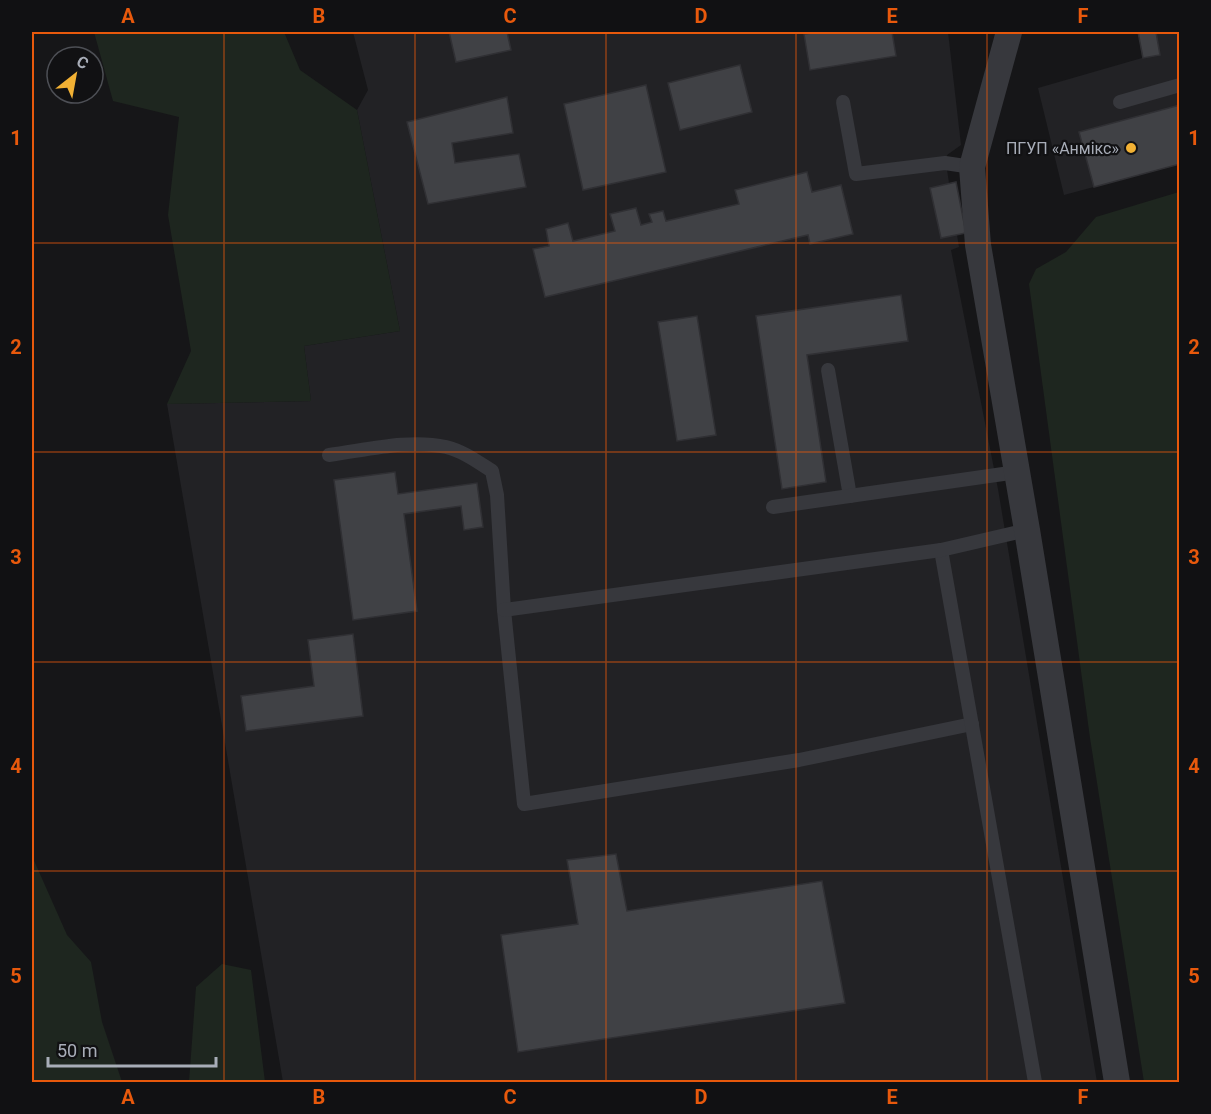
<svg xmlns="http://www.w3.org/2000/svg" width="1211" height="1114" viewBox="0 0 1211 1114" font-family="Roboto,sans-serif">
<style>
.built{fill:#222225}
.green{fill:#1e261f}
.building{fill:#404145;stroke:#303034;stroke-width:1.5}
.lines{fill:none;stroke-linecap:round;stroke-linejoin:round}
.service{stroke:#37383d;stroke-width:14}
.minor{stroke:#37383d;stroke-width:26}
.grid{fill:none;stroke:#e8590c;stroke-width:1.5;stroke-opacity:0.55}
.poi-dot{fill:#f2b134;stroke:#111113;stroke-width:2}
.labels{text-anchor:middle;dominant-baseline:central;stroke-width:4.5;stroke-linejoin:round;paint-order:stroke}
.poi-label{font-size:16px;fill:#a8adb8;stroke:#111113;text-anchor:end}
.neatline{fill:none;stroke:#e8590c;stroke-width:2}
.grid-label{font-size:20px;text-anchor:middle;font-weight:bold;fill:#e8590c}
</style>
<rect width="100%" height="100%" fill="#161618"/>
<g class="built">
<polygon points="353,32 948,32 961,145 947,155 946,163 949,183 956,182 966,233 957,235 959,247 951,250 998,489 1097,1082 283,1082 167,404 311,401 304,346 400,331 357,110 368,90"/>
<polygon points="1138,32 1179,32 1179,164 1064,195 1038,88 1142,58"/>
</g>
<g class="green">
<polygon points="94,32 284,32 300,70 357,110 400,331 304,346 311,401 167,404 191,351 168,215 179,117 113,101"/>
<polygon points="1179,192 1180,1082 1144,1082 1090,738 1029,284 1036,269 1066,252 1096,217"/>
<polygon points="32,856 67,935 91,962 102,1022 122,1082 32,1082"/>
<polygon points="222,964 251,970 265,1082 189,1082 196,987"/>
</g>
<g class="building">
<polygon points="449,32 507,32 511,50 456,62"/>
<polygon points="819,32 892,32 896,56 810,70 804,34"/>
<polygon points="1138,32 1156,32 1160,55 1143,58"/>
<polygon points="740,65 752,112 680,130 668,83"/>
<polygon points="646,85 666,172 583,190 564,104"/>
<polygon points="507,97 513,133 452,143 455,163 519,154 526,187 428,204 407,122"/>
<polygon points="1180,105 1180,164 1094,187 1079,132"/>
<polygon points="807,172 812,192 841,185 853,234 810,244 808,235 545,297 533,249 549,246 546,229 568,223 573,241 615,231 610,214 636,208 641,225 652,222 649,214 663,211 666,221 739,204 735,190"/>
<polygon points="956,182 966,233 941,238 930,188"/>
<polygon points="901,295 908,341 807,355 826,482 782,489 756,316"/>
<polygon points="697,316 716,435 677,441 658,322"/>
<polygon points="395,472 398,494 477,483 483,527 464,530 461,506 404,514 417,611 353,620 334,480"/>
<polygon points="353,634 363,716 246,731 241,696 314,686 308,640"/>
<polygon points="616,854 627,911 822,881 845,1003 518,1052 501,935 578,924 567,860"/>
</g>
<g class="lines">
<g class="service">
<polyline points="843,102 856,174 945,163 972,167"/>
<polyline points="1120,102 1180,85"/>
<polyline points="828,370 850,496"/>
<path d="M329 455C367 450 409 439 446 447 463 451 478 462 492 471L497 495 504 610 524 804 799 760 972 724"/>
<polyline points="773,507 1017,472"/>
<polyline points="941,550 1035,1082"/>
<polyline points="504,610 941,550 1027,530"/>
</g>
<polyline class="minor" points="1009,32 972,167 978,245 1027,530 1117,1082"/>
</g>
<path class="grid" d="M224 32V1082M415 32V1082M606 32V1082M796 32V1082M987 32V1082M32 243H1180M32 452H1180M32 662H1180M32 871H1180"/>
<circle class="poi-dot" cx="1131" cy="148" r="6"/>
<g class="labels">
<g class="poi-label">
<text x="1119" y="148">ПГУП «Анмікс»</text>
</g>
</g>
<rect width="1211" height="1114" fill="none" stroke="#111113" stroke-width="66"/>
<g transform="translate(75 75) rotate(31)"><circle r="28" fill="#111113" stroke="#4d4f55" stroke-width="1.5"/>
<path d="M0-4.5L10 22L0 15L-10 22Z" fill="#f2b134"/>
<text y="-9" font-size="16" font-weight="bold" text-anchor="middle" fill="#a8adb8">С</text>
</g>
<path d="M48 1057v9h168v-9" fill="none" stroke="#a8adb8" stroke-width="3"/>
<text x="57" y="1057" font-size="18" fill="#a8adb8" stroke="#111113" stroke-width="4.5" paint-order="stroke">50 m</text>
<rect x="33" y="33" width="1145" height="1048" class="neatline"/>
<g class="grid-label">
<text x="128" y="23">A</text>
<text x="319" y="23">B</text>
<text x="510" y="23">C</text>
<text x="701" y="23">D</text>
<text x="892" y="23">E</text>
<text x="1083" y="23">F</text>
<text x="16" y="145">1</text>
<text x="1194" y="145">1</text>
<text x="16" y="354">2</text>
<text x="1194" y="354">2</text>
<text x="16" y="564">3</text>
<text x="1194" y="564">3</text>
<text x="16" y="773">4</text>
<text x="1194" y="773">4</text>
<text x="16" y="983">5</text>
<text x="1194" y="983">5</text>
<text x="128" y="1104">A</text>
<text x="319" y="1104">B</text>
<text x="510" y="1104">C</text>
<text x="701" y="1104">D</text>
<text x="892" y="1104">E</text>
<text x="1083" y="1104">F</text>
</g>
</svg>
